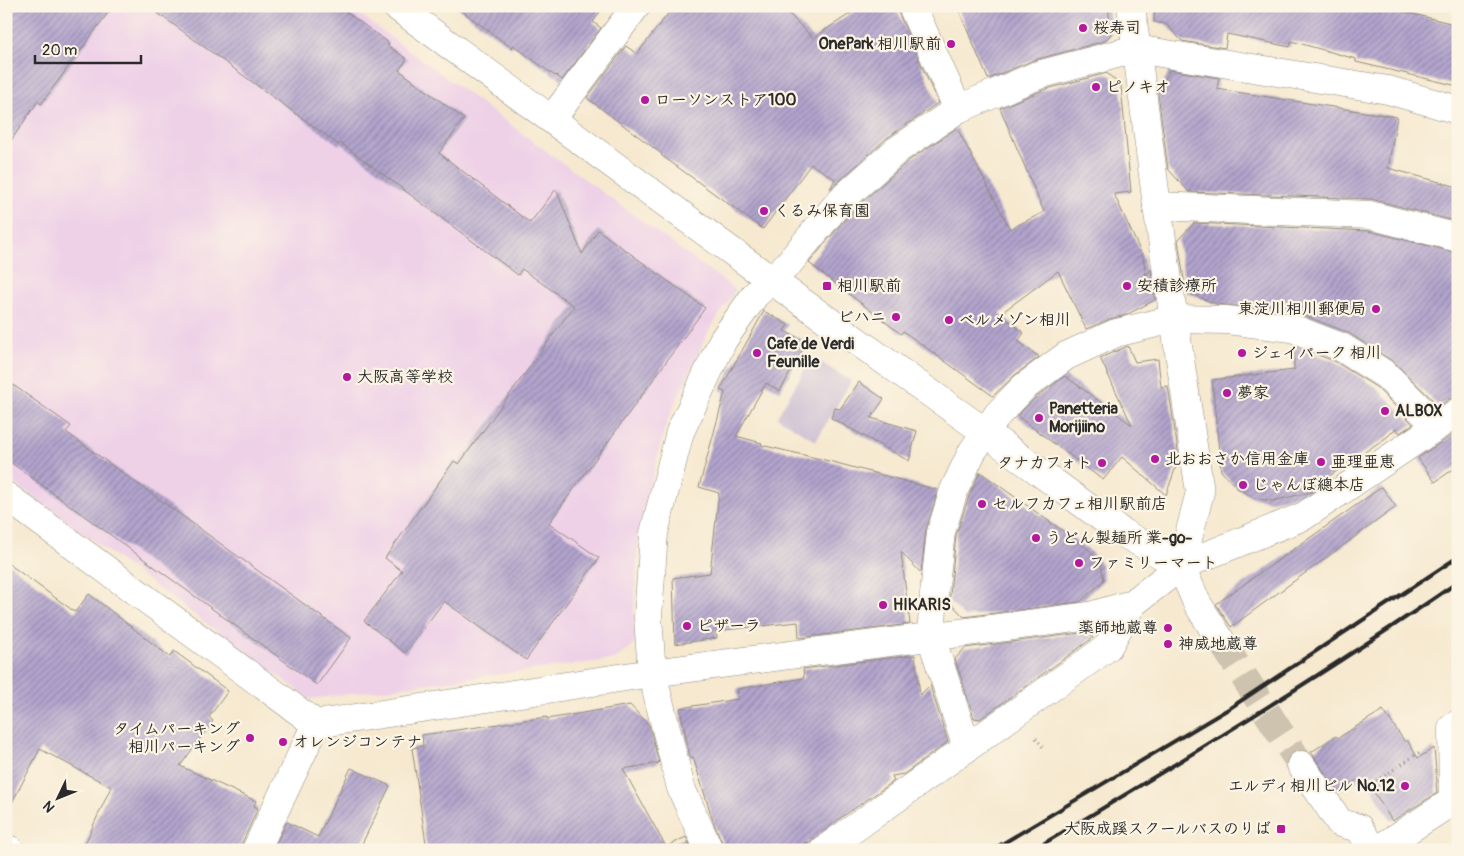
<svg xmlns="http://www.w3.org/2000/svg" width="1464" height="856" viewBox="0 0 1464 856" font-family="Pangolin,'Klee One',sans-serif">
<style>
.built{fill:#eed0e7}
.industrial{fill:#ccbed3}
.building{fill:url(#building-hatch)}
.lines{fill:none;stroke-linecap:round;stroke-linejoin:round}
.minor-tunnel{stroke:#cdc3af;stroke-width:28;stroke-dasharray:28 14;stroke-linecap:butt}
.minor-casing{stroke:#908a7e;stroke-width:29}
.path{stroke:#908a7e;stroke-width:3;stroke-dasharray:1 4;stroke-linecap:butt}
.minor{stroke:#fff;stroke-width:28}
.rail{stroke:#2b2b2b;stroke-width:4}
.poi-dot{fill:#b5179e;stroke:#fcf5e5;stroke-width:2}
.labels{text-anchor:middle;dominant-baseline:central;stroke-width:4.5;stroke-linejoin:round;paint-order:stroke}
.poi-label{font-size:16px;font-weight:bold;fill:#2b2b2b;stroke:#fcf5e5;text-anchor:start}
</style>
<defs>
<pattern id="building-hatch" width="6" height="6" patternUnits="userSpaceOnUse" patternTransform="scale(1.25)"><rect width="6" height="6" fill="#b2a4cd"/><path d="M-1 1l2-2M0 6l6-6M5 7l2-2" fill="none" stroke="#9186a7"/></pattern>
</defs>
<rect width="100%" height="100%" fill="#fcf5e5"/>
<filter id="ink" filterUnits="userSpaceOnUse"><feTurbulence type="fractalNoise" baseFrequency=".02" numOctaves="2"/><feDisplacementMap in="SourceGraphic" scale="10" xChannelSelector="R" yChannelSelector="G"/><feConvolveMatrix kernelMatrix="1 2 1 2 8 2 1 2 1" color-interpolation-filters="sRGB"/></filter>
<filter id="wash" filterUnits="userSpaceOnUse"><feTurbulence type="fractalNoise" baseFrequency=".0096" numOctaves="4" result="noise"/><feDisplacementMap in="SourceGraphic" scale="20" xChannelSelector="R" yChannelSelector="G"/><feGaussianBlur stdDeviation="1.12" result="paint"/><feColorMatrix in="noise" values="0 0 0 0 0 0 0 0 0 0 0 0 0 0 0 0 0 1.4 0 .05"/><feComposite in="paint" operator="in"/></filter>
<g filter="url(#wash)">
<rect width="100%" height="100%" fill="#f6e9d0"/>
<polygon class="built" points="6,6 348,6 736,290 709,330 666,424 639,528 634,612 636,643 616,659 310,699 6,477"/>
<polygon class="industrial" points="812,357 851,381 816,441 777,417"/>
<g id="blocks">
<g class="building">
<polygon points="6,6 113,6 41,104 38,101 6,148"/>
<polygon points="148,6 338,6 389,43 387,45 407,59 399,70 464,119 439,153 530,223 556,189 582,254 598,230 705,308 549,523 599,558 526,660 444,601 405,653 364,621 402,571 385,558 454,461 459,464 574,306 522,269 518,275 341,143 339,145"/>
<polygon points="455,6 604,6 593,22 601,28 562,80 556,75 555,76 513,45 512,48"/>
<polygon points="674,6 781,6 813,38 862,6 897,6 898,12 938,103 887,138 830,189 835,179 811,164 763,229 661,155 662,154 587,98 626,46 637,54"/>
<polygon points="957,6 1108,6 1111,34 1105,41 1034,60 988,79"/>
<polygon points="1155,6 1403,6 1401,11 1458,25 1458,86 1356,62 1356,59 1291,41 1290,47 1227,34 1225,48 1182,41 1166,24 1154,22"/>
<polygon points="1170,70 1219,78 1217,89 1397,117 1388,168 1458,187 1458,222 1371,199 1189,192 1168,169 1158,93"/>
<polygon points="1107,73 1121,86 1131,192 1114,194 1143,257 1146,275 1151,269 1155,300 1126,315 1110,319 1086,329 1058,271 1000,314 1024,333 1018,341 1039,357 1015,375 993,396 903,331 901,334 809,263 851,212 907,162 957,128 1010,229 1044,212 1000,108 1043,90"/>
<polygon points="1194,223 1368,231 1458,253 1458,397 1449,399 1439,406 1394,362 1347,332 1298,313 1216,304 1186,292 1178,240"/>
<polygon points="764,311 788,325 784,331 807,342 780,391 766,383 736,436 762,443 761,445 829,461 938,490 926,530 921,573 901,552 910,624 799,638 798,622 716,631 717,638 675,644 673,578 710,573 719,493 699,487 725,392 720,390"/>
<polygon points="1128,346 1135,362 1158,359 1161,387 1168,386 1179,458 1166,495 1122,457 1103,480 1017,416 1034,399 1065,376 1132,425 1100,358"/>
<polygon points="1294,346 1334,361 1376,387 1413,424 1400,433 1396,428 1387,437 1316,485 1318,488 1311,492 1272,501 1254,498 1237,488 1221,471 1212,380 1294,370"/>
<polygon points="6,380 71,426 66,432 351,638 317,685 6,459"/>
<polygon points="859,382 884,399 871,418 917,431 909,461 831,418 835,408 840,409"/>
<polygon points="1458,431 1458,466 1435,482 1418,458"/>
<polygon points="980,472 1088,549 1101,564 1104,580 1080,602 964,617 949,601 950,595 956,535 969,496"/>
<polygon points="1382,487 1396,507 1231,627 1216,604"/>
<polygon points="6,562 75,612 89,594 170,657 174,651 228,691 209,717 213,721 180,766 256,801 254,806 258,808 242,843 241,850 82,850 111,787 40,749 6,814"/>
<polygon points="1089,632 1093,638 980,719 974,718 955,659 965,648"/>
<polygon points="915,655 920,695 930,685 948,742 904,774 892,776 894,781 839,819 811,841 806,843 809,850 724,850 723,844 713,821 693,757 690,758 680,708 738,699 737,689 804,678 803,669"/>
<polygon points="630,705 649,725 659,763 623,769 666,847 686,837 692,850 427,850 412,748 423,746 422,735 547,717 547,719"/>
<polygon points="1383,710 1405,742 1407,740 1418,758 1434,748 1437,782 1436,783 1437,793 1392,821 1368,782 1361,786 1357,780 1338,792 1311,752 1336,736 1338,738"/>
<polygon points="351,768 390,786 359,850 273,850 287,822 318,837"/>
</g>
</g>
</g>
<g filter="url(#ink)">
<use href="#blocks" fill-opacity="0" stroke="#908a7e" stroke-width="1"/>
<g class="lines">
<polyline class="minor-tunnel" points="1221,641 1301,765"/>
<g class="minor-casing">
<g id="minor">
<polyline points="396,6 771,280 985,432 1123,533 1181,566"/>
<polyline points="912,6 958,109"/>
<polyline points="1131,6 1157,206 1200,492 1181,566 1197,603 1221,641"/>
<polyline points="552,119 636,6"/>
<polyline points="1157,206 1370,215 1458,238"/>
<polyline points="6,496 316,724 652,673 1090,616 1132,604 1181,566 1304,516 1458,412"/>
<polyline points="967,748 931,637 934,594 941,532 954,490 972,452 998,414 1024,387 1066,356 1116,333 1174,319 1227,320 1292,328 1341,347 1386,375 1437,426"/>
<polyline points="1301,765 1340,823 1359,828 1373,850"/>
<polyline points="6,848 10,850"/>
<polyline points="256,850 316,724"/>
<polyline points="709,850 681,788 652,673 648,617 654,533 680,432 723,340 755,295 789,263 840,201 897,150 958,109 1038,75 1136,49 1388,90 1458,110"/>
<polyline points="824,850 1108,647 1132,604"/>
<polyline points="1377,850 1453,801 1452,728 1458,724"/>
</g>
</g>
<g class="path">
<polyline points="1036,738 1044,749"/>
<polyline points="1364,789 1420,752"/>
</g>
<use href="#minor" class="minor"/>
<g class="rail">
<polyline points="992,850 1230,708 1458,557"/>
<path d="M1033 850C1177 764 1320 677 1458 582"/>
</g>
</g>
</g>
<g class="poi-dot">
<circle cx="1083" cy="28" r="5"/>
<circle cx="951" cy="44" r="5"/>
<circle cx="1096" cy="87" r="5"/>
<circle cx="645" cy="100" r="5"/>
<circle cx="764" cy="211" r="5"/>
<rect x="822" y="281" width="10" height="10" rx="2.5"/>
<circle cx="1127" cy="286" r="5"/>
<circle cx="1376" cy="309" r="5"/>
<circle cx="896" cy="317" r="5"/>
<circle cx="949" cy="320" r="5"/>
<circle cx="757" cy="353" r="5"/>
<circle cx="1242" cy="353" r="5"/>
<circle cx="347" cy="377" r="5"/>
<circle cx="1227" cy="393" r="5"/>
<circle cx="1385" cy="411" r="5"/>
<circle cx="1039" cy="418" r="5"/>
<circle cx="1155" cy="459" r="5"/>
<circle cx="1321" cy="462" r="5"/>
<circle cx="1102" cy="463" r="5"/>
<circle cx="1243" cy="485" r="5"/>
<circle cx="982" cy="504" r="5"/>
<circle cx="1036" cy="538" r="5"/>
<circle cx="1079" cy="563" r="5"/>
<circle cx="883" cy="605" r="5"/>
<circle cx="687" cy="626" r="5"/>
<circle cx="1168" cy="628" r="5"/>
<circle cx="1168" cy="644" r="5"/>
<circle cx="250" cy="738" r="5"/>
<circle cx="283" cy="742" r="5"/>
<circle cx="1405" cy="786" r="5"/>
<rect x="1276" y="824" width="10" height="10" rx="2.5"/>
</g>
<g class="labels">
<g class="poi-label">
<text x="1093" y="28">桜寿司</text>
<text x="941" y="44" text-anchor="end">OnePark 相川駅前</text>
<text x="1106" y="87">ピノキオ</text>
<text x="655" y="100">ローソンストア100</text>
<text x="774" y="211">くるみ保育園</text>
<text x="837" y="286">相川駅前</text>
<text x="1137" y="286">安積診療所</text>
<text x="1366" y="309" text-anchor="end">東淀川相川郵便局</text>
<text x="886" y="317" text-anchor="end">ビハニ</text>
<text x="959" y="320">ベルメゾン相川</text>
<text x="767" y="344">Cafe de Verdi<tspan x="767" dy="18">Feunille</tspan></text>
<text x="1252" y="353">ジェイパーク 相川</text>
<text x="357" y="377">大阪高等学校</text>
<text x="1237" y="393">夢家</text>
<text x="1049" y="409">Panetteria<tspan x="1049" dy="18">Morijiino</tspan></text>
<text x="1395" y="411">ALBOX</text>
<text x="1165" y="459">北おおさか信用金庫</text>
<text x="1331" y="462">亜理亜恵</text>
<text x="1092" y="463" text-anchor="end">タナカフォト</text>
<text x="1253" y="485">じゃんぼ總本店</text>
<text x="992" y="504">セルフカフェ相川駅前店</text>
<text x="1046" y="538">うどん製麺所 業-go-</text>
<text x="1089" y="563">ファミリーマート</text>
<text x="893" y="605">HIKARIS</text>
<text x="697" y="626">ピザーラ</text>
<text x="1158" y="628" text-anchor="end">薬師地蔵尊</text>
<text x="1178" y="644">神威地蔵尊</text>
<text x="240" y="729" text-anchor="end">タイムパーキング<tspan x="240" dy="18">相川パーキング</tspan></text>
<text x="293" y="742">オレンジコンテナ</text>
<text x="1395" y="786" text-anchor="end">エルディ相川ビル No.12</text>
<text x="1271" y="829" text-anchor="end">大阪成蹊スクールバスのりば</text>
</g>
</g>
<rect width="1464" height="856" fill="none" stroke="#fcf5e5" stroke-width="25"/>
<g transform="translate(58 798) rotate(227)" stroke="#fcf5e5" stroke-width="4" paint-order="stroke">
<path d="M0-4L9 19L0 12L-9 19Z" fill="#2b2b2b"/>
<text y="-8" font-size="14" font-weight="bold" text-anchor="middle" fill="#2b2b2b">N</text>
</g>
<path d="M35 55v8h106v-8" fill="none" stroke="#2b2b2b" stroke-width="2.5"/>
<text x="42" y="55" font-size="15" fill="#2b2b2b" stroke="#fcf5e5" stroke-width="4" paint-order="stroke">20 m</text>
</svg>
